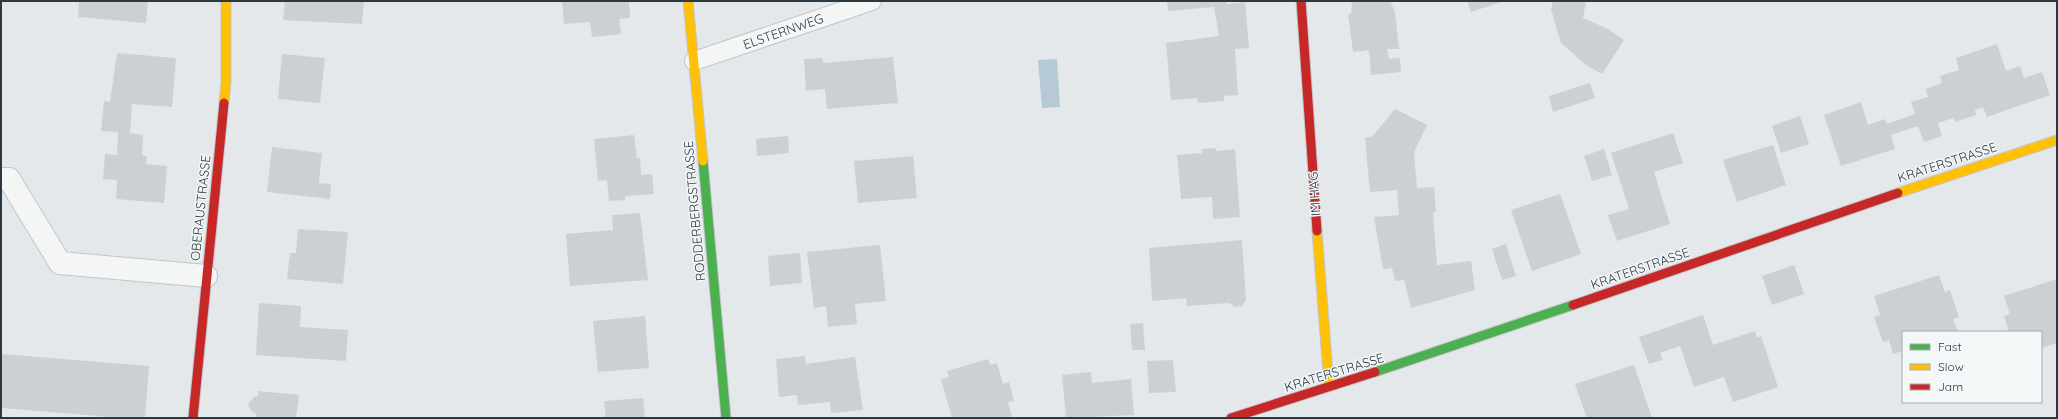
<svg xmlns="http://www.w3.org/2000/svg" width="2058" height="419" viewBox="0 0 2058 419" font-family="Quicksand,sans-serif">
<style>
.water{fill:#b5cad4}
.building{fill:#cdd0d2}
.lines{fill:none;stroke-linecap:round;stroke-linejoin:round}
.lane-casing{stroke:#c3c6c8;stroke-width:20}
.street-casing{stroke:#c3c6c8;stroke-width:24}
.fast-casing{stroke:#c3c6c8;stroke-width:11}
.slow-casing{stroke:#c3c6c8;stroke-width:11}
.jam-casing{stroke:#c3c6c8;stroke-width:11}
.lane{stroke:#f4f6f6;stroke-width:18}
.street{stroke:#f4f6f6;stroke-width:22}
.fast{stroke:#4caf50;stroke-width:9}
.slow{stroke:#ffc107;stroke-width:9}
.jam{stroke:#c62828;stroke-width:9}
.labels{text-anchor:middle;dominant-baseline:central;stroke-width:3;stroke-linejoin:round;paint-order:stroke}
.street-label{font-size:13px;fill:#2b3943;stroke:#f3f7f8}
</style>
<rect width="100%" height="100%" fill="#e5e8ea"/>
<polygon class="water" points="1057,59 1060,107 1042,108 1038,60"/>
<g class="building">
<polygon points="79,1 148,1 146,23 78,17"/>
<polygon points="285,1 364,1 362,24 283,20"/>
<polygon points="562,1 629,1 630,18 619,19 621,34 592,37 590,22 564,24"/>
<polygon points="1167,1 1226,1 1226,4 1245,2 1249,48 1235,49 1238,95 1224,96 1224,101 1198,103 1197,98 1171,100 1166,43 1219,36 1214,7 1168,11"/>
<polygon points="1352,1 1390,1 1395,12 1399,49 1387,49 1389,59 1400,58 1401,72 1371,75 1369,50 1353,52 1348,14 1351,14"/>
<polygon points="1467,1 1504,1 1471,12"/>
<polygon points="1553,1 1586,1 1583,18 1608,29 1624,40 1602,74 1586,65 1561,43 1551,9"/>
<polygon points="1997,44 2006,71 2020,66 2024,78 2042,72 2050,95 1987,117 1983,107 1975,110 1976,115 1955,122 1954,118 1938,123 1942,136 1924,142 1918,126 1891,135 1895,149 1841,166 1824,115 1861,102 1868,125 1885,119 1887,124 1915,114 1911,102 1928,97 1926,89 1942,83 1940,76 1959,70 1956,58"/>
<polygon points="117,53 176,58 172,107 132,104 130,133 143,135 142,155 147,156 146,164 167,166 164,203 116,199 117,180 103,179 105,154 117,155 118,132 101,131 104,101 110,102"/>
<polygon points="282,54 325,58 320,103 278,99"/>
<polygon points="893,57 898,103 827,109 825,89 806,91 804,59 822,58 823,63"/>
<polygon points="1590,83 1595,98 1553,112 1549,96"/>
<polygon points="1395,109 1427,125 1414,152 1417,188 1434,187 1436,212 1433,213 1437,265 1471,261 1475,290 1411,308 1404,280 1395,281 1392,268 1383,269 1374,217 1399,215 1397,190 1370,192 1365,138 1373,136"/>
<polygon points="1800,116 1809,144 1781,153 1772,126"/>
<polygon points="1673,133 1683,163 1654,172 1670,224 1617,241 1608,215 1629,209 1611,153"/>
<polygon points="634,135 637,158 640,158 641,175 652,174 654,194 625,196 625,200 609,201 607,180 598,181 594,139"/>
<polygon points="788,136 789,153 757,156 756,139"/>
<polygon points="1773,145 1786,185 1737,202 1723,160"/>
<polygon points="272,147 322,153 319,183 331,184 330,199 267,192"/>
<polygon points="1216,148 1216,151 1235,149 1240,217 1213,219 1212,197 1181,199 1177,155 1202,153 1202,149"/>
<polygon points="1604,149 1612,175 1592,181 1584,156"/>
<polygon points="913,156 917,198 858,203 854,161"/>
<polygon points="1560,194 1581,254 1532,271 1511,210"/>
<polygon points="640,213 648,280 570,286 566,234 613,230 612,215"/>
<polygon points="298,229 348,232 343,284 287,279 290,253 296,253"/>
<polygon points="1242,240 1246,300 1242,306 1235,307 1229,303 1187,306 1186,298 1152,301 1149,248"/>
<polygon points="1506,244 1516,276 1502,280 1492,249"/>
<polygon points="880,245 886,301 855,304 857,324 828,327 826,306 814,308 807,252"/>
<polygon points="800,253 802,283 770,286 768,256"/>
<polygon points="1794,265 1804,294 1772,305 1762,276"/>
<polygon points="1939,275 1945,292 1950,290 1959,317 1953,319 1958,332 1903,332 1903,351 1893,354 1889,340 1883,342 1874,317 1880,315 1874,296"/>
<polygon points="2057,279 2057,343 2041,348 2041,332 2009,332 2004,316 2010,314 2004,296"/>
<polygon points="259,303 301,306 300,327 348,330 346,361 256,355"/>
<polygon points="1703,315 1713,345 1755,331 1757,338 1761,336 1778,387 1733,402 1724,377 1694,387 1680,346 1660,353 1663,360 1649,364 1639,337"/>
<polygon points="645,316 649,368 598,372 593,321"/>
<polygon points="1143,323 1145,350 1132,350 1130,324"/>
<polygon points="1,354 149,366 145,418 121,418 1,408"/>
<polygon points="805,356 806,364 855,357 863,410 831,413 830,402 798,405 797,395 779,397 776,359"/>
<polygon points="988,359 990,365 997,363 1003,384 1009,382 1014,401 1008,402 1012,416 1003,418 952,418 941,379 949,377 947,371"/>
<polygon points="1173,360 1176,392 1149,393 1147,361"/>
<polygon points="1634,365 1652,418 1587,418 1575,384"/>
<polygon points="1091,372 1092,383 1131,379 1134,415 1066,418 1062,375"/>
<polygon points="258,391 299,395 296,418 256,418 256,414 251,411 248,404 255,396 258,396"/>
<polygon points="643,398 645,418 606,418 604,401"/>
</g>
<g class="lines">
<g class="lane-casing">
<polyline id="lane" points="694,61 872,1"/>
</g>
<g class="street-casing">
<polyline id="street" points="1,179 9,179 60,263 206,276"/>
</g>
<g class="fast-casing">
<g id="fast">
<polyline points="703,161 726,418"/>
<polyline points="1375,372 1573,305"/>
</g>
</g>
<g class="slow-casing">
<g id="slow">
<polyline points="688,1 703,161"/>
<polyline points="224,103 226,82 226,1"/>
<polyline points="1898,193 2057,140"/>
<polyline points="1317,231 1329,386"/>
</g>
</g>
<g class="jam-casing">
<g id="jam">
<polyline points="1301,1 1317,231"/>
<polyline points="1573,305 1898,193"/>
<polyline points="193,418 224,103"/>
<polyline points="1231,418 1375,372"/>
</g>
</g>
<use href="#lane" class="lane"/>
<use href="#street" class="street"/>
<use href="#fast" class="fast"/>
<use href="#slow" class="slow"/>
<use href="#jam" class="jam"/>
</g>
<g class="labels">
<g class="street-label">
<text transform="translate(783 31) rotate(-19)">ELSTERNWEG</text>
<text transform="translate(1947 162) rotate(-18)">KRATERSTRASSE</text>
<text transform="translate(1314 194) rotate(-94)">IM HAG</text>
<text transform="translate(200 208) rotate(-84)">OBERAUSTRASSE</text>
<text transform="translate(694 211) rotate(-95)">RODDERBERGSTRASSE</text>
<text transform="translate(1640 268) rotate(-19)">KRATERSTRASSE</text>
<text transform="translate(1334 372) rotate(-17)">KRATERSTRASSE</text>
</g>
</g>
<rect width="2058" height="419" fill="none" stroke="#2b3943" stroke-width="4"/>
<rect x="1902" y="331" width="140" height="72" fill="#f3f7f8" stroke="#a3abb0"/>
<rect x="1910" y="344" width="20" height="6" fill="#4caf50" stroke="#a3abb0"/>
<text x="1938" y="351" font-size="12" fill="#2b3943">Fast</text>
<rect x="1910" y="364" width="20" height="6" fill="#ffc107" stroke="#a3abb0"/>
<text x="1938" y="371" font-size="12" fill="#2b3943">Slow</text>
<rect x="1910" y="384" width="20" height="6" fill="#c62828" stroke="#a3abb0"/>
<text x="1938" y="391" font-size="12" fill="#2b3943">Jam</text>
</svg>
